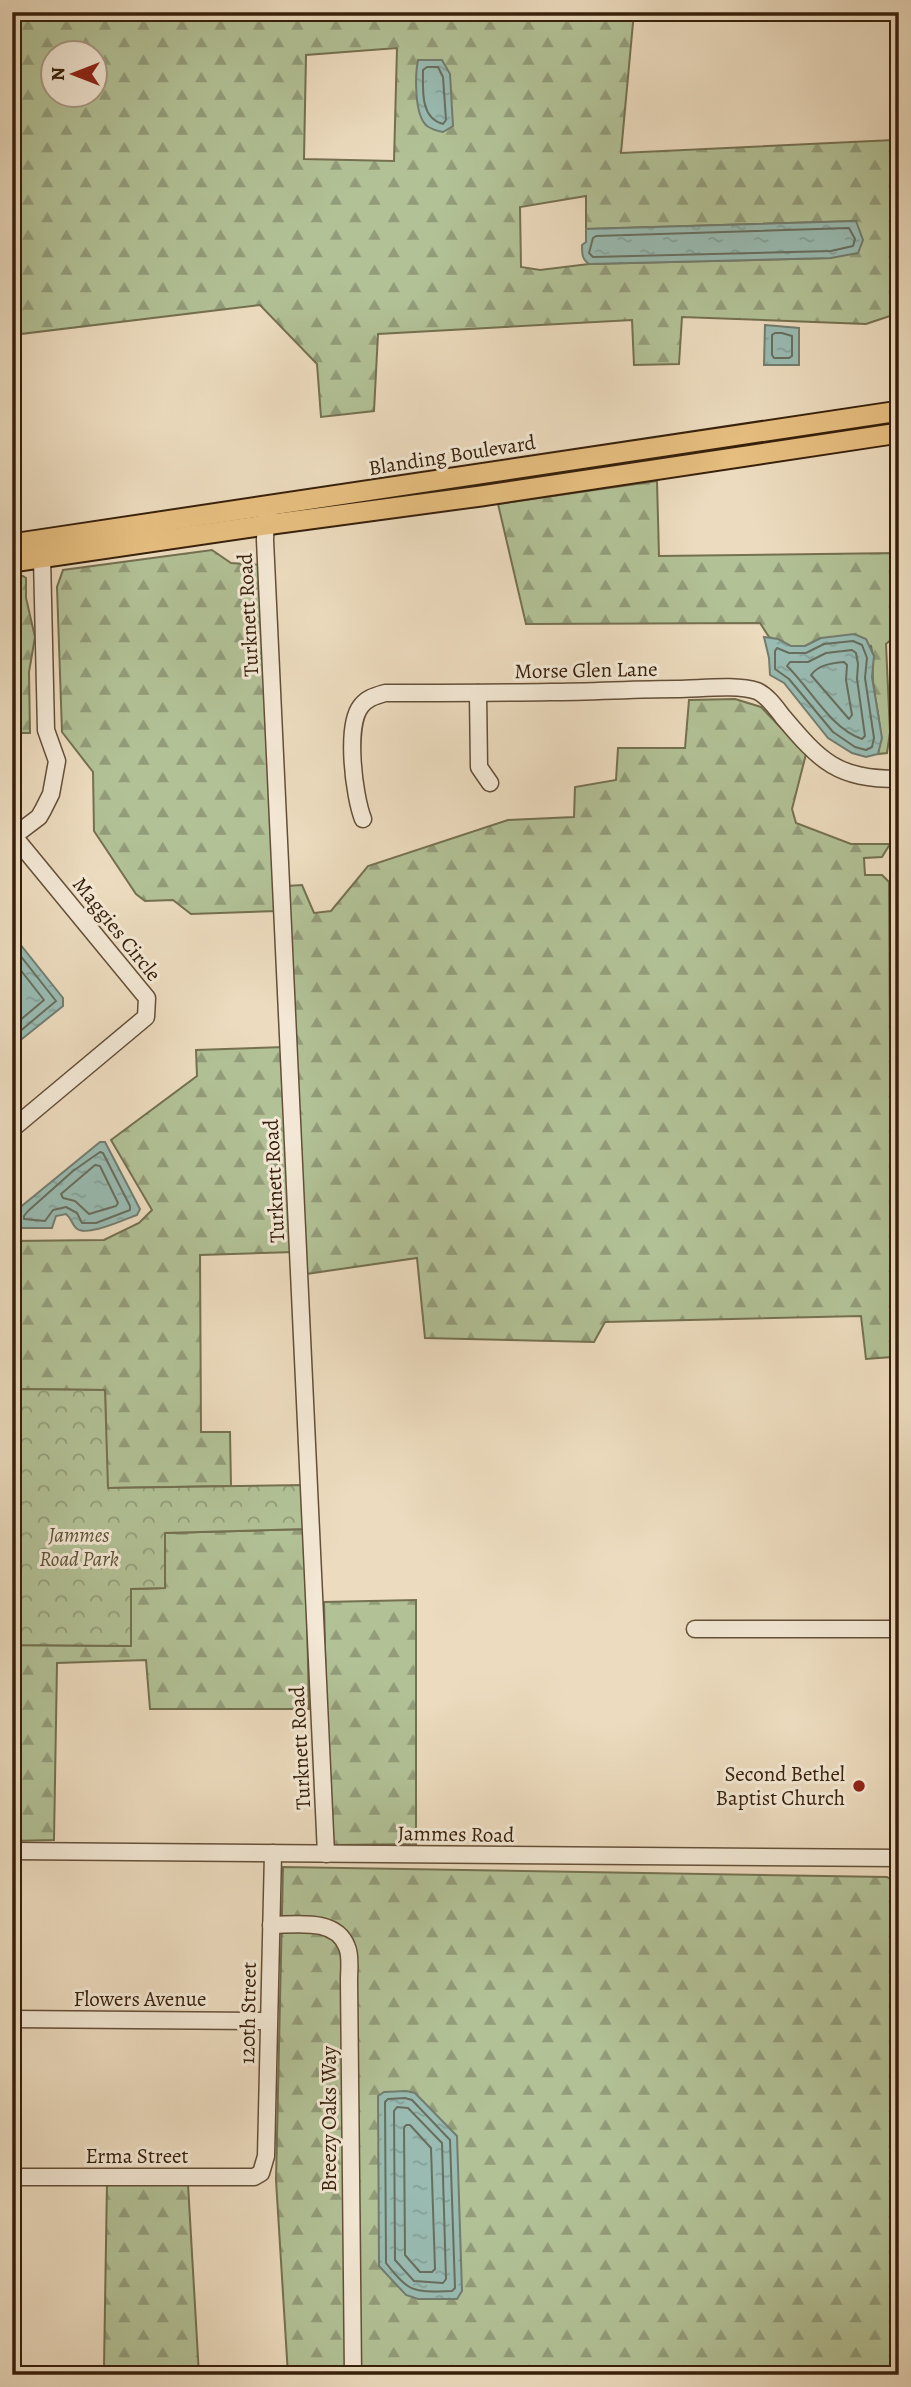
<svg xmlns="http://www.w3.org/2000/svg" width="911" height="2387" viewBox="0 0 911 2387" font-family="Alegreya,serif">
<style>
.forest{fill:url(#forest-firs);stroke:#747050;stroke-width:2;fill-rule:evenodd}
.park{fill:url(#park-crowns);stroke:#747050;stroke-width:2}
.water{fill:url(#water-ripples);stroke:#727d6f;stroke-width:2}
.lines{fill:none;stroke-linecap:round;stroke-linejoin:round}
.shore{stroke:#686e5e;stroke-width:2}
.minor-casing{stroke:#644f38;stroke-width:19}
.major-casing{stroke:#37200b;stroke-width:23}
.minor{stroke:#f3e8d5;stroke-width:16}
.major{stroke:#e6be7f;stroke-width:19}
.poi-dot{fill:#8f2418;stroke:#f3e8d5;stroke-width:2.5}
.labels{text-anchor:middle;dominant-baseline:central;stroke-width:6;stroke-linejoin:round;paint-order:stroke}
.street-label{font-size:21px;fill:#37200b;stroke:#f3e8d5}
.park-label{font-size:21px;font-style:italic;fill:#5c5035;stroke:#f3e8d5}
.poi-label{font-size:21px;fill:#37200b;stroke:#f3e8d5;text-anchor:end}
</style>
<defs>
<pattern id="forest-firs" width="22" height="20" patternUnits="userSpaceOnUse" patternTransform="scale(1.75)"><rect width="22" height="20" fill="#b2c196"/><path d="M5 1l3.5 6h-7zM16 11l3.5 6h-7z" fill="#929c79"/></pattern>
<pattern id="park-crowns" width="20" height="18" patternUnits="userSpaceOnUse" patternTransform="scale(1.75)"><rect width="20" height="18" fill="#b2c196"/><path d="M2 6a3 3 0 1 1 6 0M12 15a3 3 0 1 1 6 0" fill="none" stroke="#929c79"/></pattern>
<pattern id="water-ripples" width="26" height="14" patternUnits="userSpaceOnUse" patternTransform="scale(1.75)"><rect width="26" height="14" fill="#99bbb2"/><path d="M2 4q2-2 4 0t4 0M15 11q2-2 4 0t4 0" fill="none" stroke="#84a098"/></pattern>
</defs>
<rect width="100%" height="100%" fill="#ecdbbe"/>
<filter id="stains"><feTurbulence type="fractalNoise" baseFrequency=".00286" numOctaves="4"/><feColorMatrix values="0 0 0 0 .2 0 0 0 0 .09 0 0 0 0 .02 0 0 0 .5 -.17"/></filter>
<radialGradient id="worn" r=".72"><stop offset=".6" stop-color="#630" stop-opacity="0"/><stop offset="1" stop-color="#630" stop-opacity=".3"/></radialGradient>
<g class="forest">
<path d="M12 12 216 15 265 12H634L621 153 893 140 896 314 866 324 682 317 679 364 634 365 632 320 378 334 374 411 321 417 317 364 260 305 12 335ZM397 48 394 161 304 159 306 55ZM52 52H94V94H52ZM586 196V229L856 221 831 258 589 264 540 270 521 267 520 207Z"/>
<path d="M657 481 659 556 897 553 898 634 886 644 890 732 887 753 878 754C884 729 875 705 873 680 872 668 874 658 871 646L821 638 805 646H790L769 637 760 623 526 624 498 504Z"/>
<polygon points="212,550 231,563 261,565 277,911 191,914 173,900 145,901 136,894 94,831 93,772 62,732 57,587 63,570"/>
<polygon points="23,576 26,578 26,598 35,637 29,672 30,733 12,733 12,577"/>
<polygon points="735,699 761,707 806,754 792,809 796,823 851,844 890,844 882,857 864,858 865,875 882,875 889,882 892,1357 866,1359 861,1316 605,1322 594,1342 425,1338 417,1258 306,1274 287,886 302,885 314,913 331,911 368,866 508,820 574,817 575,787 616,780 618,748 685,748 689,700"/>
<polygon points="284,1047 294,1252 200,1255 201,1432 230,1432 231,1486 107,1488 105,1390 12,1389 12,1241 104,1240 139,1223 152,1210 111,1140 197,1076 196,1050"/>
<polygon points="305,1529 309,1709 150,1709 146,1660 57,1663 54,1840 12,1841 12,1645 131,1646 131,1589 165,1588 165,1533"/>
<polygon points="416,1600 416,1844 334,1845 329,1827 324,1602"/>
<polygon points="283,1867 887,1877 895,1882 899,2375 288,2375 276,2180"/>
<polygon points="107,2182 188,2184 199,2375 97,2375 104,2367"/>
</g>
<polygon class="park" points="12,1389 105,1390 108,1488 304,1485 305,1529 165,1533 165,1588 131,1589 131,1646 12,1645"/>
<g class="water">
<path d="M418 60H442L450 74 453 126 443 132C438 131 431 129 427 126 414 115 415 75 418 60Z"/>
<path d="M856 221 863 240 858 253 831 258 589 264C582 259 582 254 582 245L586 242V229Z"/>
<polygon points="765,325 799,328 799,365 764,365"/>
<polygon points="854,634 866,639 874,656 872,677 882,738 878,754 866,757 852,753 828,738 784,683 770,675 769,658 764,637 778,639 791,646 805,646 821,638"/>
<polygon points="12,934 63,998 63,1006 12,1047"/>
<path d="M100 1142H105L140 1209 137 1215C125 1219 86 1238 76 1228 71 1223 72 1219 66 1214L56 1216 52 1228H12V1214Z"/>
<polygon points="406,2091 415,2093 457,2136 462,2291 457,2299 418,2299 406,2295 379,2266 378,2096 384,2092"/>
</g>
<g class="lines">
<g class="shore">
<path d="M427 67H438L443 77 446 120 443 124C420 118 423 90 423 70Z"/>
<polygon points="849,228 855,239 853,246 831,251 593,257 589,253 593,238 596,236"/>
<polygon points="782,333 792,336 792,356 789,358 774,358 772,355 772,335 775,333"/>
<polygon points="853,641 862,645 867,658 865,678 874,738 872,747 866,750 855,747 833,732 789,679 775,669 775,651 777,648 789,653 806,653 824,644"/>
<path d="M852 650 856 653 858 664 857 679 865 736 862 739C830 728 810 688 787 666L790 662H808L826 653Z"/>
<path d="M844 662 847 665 846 680 852 715 849 719 811 675C818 665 832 663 844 662Z"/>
<polyline points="12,945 56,1001 12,1038"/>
<polyline points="12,959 44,1000 12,1027"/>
<polygon points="100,1152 103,1153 130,1206 130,1210 96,1223 82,1223 77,1213 66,1207 53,1210 45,1221 24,1219 24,1216 28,1211 73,1171"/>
<polygon points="95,1165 100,1166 118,1203 116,1206 89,1214 75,1201 63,1198 61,1194"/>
<path d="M405 2098 412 2100 450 2140 455 2288 452 2291C414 2292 410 2294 386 2263L385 2102 388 2099Z"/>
<polygon points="397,2107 408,2108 442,2143 446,2279 443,2283 414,2281 395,2260 394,2111"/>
<polygon points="406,2125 410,2125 431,2148 435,2269 432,2272 420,2272 405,2255 404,2128"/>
</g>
<g class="minor-casing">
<g id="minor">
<polyline points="266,514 265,540 326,1854"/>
<polyline points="478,693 479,767 490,783"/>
<path d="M363 819C354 796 345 726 361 706 367 698 375 696 385 693 440 693 495 693 550 692 592 692 635 689 677 689 699 689 737 684 757 691 768 696 776 708 783 717 821 762 837 779 899 779"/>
<polyline points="12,834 147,998 146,1017 12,1129"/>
<polyline points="14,836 39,817 43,810 51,794 57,761 46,730 42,558"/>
<polyline points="695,1629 899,1629"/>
<polyline points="12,1851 899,1858"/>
<path d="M271 1925C295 1925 336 1917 347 1947 351 1956 349 1970 349 1980L353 2375"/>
<polyline points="12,2019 268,2021"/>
<polyline points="12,2177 254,2177 261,2173 266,2156 273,1853"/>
<polyline points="383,2375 473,2375"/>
</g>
</g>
<g class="major-casing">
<g id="major">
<polyline points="12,544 899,411"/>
<polyline points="12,562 265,525 481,496 899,433"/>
</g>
</g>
<use href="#minor" class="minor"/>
<use href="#major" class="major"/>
</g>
<circle class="poi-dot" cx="859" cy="1786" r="7"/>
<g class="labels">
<g class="street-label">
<text transform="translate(452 455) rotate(-9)">Blanding Boulevard</text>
<text transform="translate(248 615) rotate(-93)">Turknett Road</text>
<text transform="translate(586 670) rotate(-1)">Morse Glen Lane</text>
<text transform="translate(117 929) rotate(51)">Maggies Circle</text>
<text transform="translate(274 1181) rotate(-93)">Turknett Road</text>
<text transform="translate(300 1748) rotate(-93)">Turknett Road</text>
<text transform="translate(456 1834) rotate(1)">Jammes Road</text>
<text x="140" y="1999">Flowers Avenue</text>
<text transform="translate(248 2013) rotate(-89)">120th Street</text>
<text transform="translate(329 2119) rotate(-90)">Breezy Oaks Way</text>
<text x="137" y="2156">Erma Street</text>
</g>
<g class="park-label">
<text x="79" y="1535">Jammes<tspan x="79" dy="24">Road Park</tspan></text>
</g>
<g class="poi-label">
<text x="845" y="1774">Second Bethel<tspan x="845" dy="24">Baptist Church</tspan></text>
</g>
</g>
<rect width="911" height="2387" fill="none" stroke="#ecdbbe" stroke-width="42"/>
<rect x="14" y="14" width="883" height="2359" fill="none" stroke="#37200b" stroke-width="3.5"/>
<rect x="21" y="21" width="869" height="2345" fill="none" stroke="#37200b" stroke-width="2"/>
<g transform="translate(74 74) rotate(270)"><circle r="33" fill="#f3e8d5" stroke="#a89884" stroke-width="2"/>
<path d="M0-5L12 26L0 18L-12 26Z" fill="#8f2418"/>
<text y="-10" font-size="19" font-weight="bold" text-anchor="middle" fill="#37200b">N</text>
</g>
<rect width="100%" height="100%" filter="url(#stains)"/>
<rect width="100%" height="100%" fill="url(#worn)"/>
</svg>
